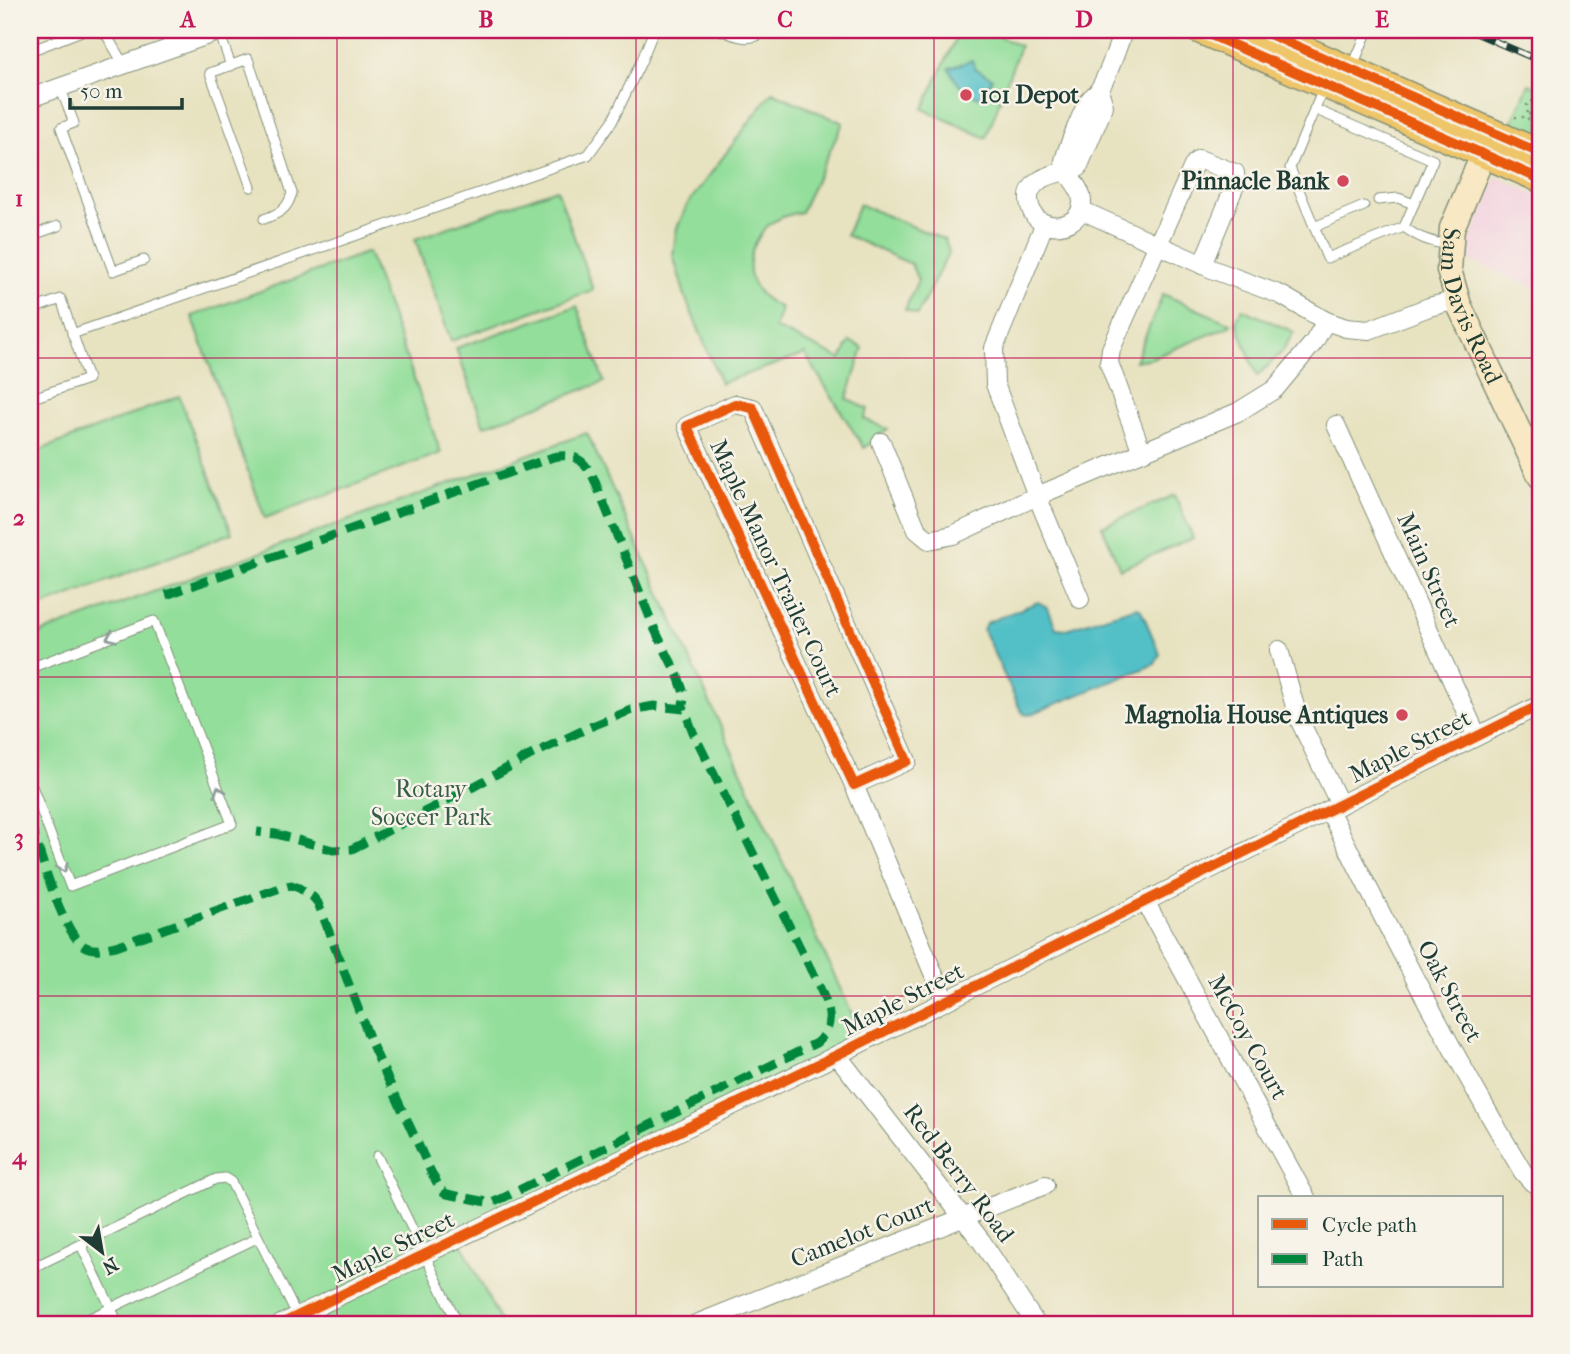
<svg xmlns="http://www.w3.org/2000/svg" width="1570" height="1354" viewBox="0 0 1570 1354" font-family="'IM FELL French Canon',serif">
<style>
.built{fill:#f3cfdf}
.green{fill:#92de9a;stroke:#588e67;stroke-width:2}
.water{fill:#52c0c7;stroke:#387e7e;stroke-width:2}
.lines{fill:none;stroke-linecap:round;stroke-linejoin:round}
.lane-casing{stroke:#83907a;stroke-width:11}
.street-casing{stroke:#83907a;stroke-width:20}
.secondary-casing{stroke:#83907a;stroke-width:27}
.primary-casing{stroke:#83907a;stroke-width:29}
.path{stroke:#83907a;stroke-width:2.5;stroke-dasharray:2 5;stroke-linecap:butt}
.lane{stroke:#fff;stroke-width:9}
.street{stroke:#fff;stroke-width:18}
.secondary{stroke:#f8e8c3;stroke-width:24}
.primary{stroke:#eec569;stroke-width:26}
.rail-casing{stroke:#1f3d34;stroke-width:7}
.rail{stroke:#f7f3e8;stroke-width:4.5;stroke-dasharray:13;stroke-linecap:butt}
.quiet{stroke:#00873e;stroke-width:9;stroke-dasharray:18 9;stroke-linecap:butt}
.cycleway-casing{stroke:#f7f3e8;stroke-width:15}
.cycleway{stroke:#e8590c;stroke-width:10}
.oneway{stroke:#8f9e9a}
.grid{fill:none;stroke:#c2185b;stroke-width:2;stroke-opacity:0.55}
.poi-dot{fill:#d1495b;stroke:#f7f3e8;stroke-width:2.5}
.labels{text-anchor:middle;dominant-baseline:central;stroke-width:5;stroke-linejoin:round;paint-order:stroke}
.poi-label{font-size:24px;font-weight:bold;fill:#1f3d34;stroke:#f7f3e8;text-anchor:end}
.street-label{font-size:24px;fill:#1f3d34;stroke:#f7f3e8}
.park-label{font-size:24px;fill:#365d48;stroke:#f7f3e8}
.neatline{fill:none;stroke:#c2185b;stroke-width:2.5}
.grid-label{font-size:23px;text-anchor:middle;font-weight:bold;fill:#c2185b}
</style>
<rect width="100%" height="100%" fill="#f7f3e8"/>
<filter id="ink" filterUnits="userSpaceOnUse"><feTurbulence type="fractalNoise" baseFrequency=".0143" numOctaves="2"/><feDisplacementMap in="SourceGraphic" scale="14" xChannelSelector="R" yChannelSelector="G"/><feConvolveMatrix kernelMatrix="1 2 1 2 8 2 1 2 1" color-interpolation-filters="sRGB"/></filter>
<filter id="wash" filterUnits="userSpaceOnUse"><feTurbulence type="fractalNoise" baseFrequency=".00686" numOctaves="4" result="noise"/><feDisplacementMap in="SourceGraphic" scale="28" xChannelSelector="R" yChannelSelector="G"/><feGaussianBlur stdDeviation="1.57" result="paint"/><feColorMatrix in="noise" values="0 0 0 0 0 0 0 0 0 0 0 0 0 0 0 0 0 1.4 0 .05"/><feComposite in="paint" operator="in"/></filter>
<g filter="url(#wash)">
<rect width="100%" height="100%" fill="#e7e2c0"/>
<polygon class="built" points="1497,177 1540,197 1540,290 1463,257"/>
<g class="green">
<polygon points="960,30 984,30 1020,46 986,138 923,109"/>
<polygon points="1529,84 1540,89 1540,143 1509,129"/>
<path d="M772 92 843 123 801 212C790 214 779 217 770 224 761 231 756 241 752 251 744 278 757 297 781 308L775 328 841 359 850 341 863 348 847 399 868 409 864 419 888 429 864 448 805 354 721 383 686 299 673 255 677 228 687 205Z"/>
<polygon points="557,189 593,290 451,341 415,239"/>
<polygon points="859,204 945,240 949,252 917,315 905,310 918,280 911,264 846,235"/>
<polygon points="368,252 441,453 265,518 192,316"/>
<polygon points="1163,294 1224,321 1231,323 1230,326 1152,358 1135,361"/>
<polygon points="577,306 604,382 484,426 456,348"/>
<polygon points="1242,309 1294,332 1281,353 1257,376 1236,321"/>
<polygon points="179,396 232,533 30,611 30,454"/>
<polygon points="587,433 862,1036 458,1236 501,1324 30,1324 30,637"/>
<polygon points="1175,495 1193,538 1120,569 1102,526"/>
</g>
<g class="water">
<path d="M972 60 975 68 992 78 983 98C965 93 957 86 949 68Z"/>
<polygon points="1038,602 1048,608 1056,628 1066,629 1137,607 1141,610 1160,654 1155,664 1029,715 1024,714 1020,709 983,630 986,623"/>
</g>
</g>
<g filter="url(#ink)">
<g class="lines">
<g class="lane-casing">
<g id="lane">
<polyline points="97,30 107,36 124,65"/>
<polyline points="164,30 172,48"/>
<path d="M720 30C736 37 752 43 766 30"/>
<polyline points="219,31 231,66"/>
<polyline points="30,51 84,30"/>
<polyline points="1352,68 1368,30"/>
<polyline points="60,87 74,123 61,128 113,271 144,260"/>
<path d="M1324 87 1290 168 1327 258 1404 227C1418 238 1431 242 1449 245"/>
<polyline points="1314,109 1433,160 1404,227"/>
<polyline points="30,151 31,151"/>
<path d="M251 187 210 73 248 59 292 193C287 210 280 213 264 219"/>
<polyline points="1378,200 1398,198 1414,204"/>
<polyline points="1314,227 1364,206"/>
<polyline points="30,236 58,226"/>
<polyline points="30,310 61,299 88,379 30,399"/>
<polyline points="72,334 588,155 612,122 641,62 654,30"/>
<polyline points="30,668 154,621 232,824 70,886 30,781"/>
<polyline points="377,1156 458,1324"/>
<polyline points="30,1269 216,1179 225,1178 231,1182 297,1316"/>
<polyline points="78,1324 111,1308 81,1245"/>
<polyline points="118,1324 111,1308 257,1238"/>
</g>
</g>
<g class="street-casing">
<g id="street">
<path d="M1099 90 1104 106 1078 168C1057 173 1020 178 1031 209 1038 231 1074 231 1081 209 1087 188 1065 179 1064 161 1064 156 1084 108 1088 102 1091 97 1097 94 1099 90 1110 72 1116 49 1124 30"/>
<polyline points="30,98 222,30"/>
<polyline points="1044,225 994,348 995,384 1037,496 1080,599"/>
<polyline points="1326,321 1346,328 1369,330 1429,307 1457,300"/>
<polygon points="735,404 753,408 907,761 854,785 687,426"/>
<polyline points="1336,425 1477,736"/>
<polyline points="881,442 917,530 929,540 953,535 1037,496 1238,412 1275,389 1314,342 1326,321 1281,295 1214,270 1081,210"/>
<polyline points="1142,452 1109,363 1111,349 1194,164 1199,159 1235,173 1236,183 1202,265"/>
<polyline points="1279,650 1298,717 1340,805"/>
<polyline points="854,785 945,1001"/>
<path d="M1329 810C1390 932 1452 1054 1523 1172L1532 1182 1540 1187"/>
<polyline points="1145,901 1306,1198"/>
<polyline points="837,1055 982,1242 1036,1324"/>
<polyline points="281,1324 837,1055 1540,705"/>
<polyline points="696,1324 1045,1185"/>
</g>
</g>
<g class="secondary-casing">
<g id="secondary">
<path id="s1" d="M1491 136 1452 228 1449 270 1459 305 1540 476"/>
</g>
</g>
<g class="primary-casing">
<g id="primary">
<polyline points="1199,30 1540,179"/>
<polyline points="1260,30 1540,153"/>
</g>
</g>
<g class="path">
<polyline points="1540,101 1530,101 1527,105 1528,119 1540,125"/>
<polyline points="1515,117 1520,118 1540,110"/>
</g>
<use href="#lane" class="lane"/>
<use href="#street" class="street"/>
<use href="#secondary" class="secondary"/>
<use href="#primary" class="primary"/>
<g class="rail-casing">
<polyline id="rail" points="1469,30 1540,61"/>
</g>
<use href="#rail" class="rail"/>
<g class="quiet">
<path d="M166 595 553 457C574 453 584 459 594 479L655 630 678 676 685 696 682 708"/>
<path d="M30 822C39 849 62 933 84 946 94 952 106 948 116 946L283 887 291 885 299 888 313 897 318 903 372 1045 431 1172 441 1190 447 1194 492 1203 503 1198 816 1043C837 1026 829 1009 820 988L693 732 684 709 654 706 631 710 590 727 529 756 473 787 352 849 333 850 276 834 257 832"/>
</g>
<g class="cycleway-casing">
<g id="cycleway">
<polyline points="1199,30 1540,179"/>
<polyline points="1260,30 1540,153"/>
<polygon points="735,404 753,408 907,761 854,785 687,426"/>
<polyline points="281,1324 837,1055 1540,705"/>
</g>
</g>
<use href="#cycleway" class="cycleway"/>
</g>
<defs><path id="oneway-chevron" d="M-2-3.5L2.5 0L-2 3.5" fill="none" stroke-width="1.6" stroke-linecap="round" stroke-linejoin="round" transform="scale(1.75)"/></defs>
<g class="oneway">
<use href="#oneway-chevron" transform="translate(111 637) rotate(159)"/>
<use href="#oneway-chevron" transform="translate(219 791) rotate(-111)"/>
<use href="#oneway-chevron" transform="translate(63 868) rotate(69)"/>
</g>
</g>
<path class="grid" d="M337 30V1324M636 30V1324M934 30V1324M1233 30V1324M30 358H1540M30 677H1540M30 996H1540"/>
<g class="poi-dot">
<circle cx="966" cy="95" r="7"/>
<circle cx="1343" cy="181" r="7"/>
<circle cx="1402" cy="715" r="7"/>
</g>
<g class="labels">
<g class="poi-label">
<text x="980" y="95" text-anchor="start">101 Depot</text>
<text x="1329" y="181">Pinnacle Bank</text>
<text x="1388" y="715">Magnolia House Antiques</text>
</g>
<g class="street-label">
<text stroke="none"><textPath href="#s1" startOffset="182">Sam Davis Road</textPath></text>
<text transform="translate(776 568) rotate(65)">Maple Manor Trailer Court</text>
<text transform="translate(1429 570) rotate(66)">Main Street</text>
<text transform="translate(1410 746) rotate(-27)">Maple Street</text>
<text transform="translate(1450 991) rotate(62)">Oak Street</text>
<text transform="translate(903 999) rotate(-27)">Maple Street</text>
<text transform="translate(1248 1037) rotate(61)">McCoy Court</text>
<text transform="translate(959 1173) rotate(53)">Red Berry Road</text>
<text transform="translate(862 1232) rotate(-22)">Camelot Court</text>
<text transform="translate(393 1247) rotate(-26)">Maple Street</text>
</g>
<g class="park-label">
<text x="431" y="789">Rotary<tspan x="431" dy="28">Soccer Park</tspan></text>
</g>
</g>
<rect width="1570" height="1354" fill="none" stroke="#f7f3e8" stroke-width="77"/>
<rect x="1258" y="1196" width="245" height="91" fill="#f7f3e8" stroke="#a1aaa0" stroke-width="2"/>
<rect x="1272" y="1219" width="35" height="10" fill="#e8590c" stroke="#a1aaa0" stroke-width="2"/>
<text x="1322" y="1232" font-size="21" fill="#1f3d34">Cycle path</text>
<rect x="1272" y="1254" width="35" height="10" fill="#00873e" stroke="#a1aaa0" stroke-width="2"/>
<text x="1322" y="1266" font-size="21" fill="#1f3d34">Path</text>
<g transform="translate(102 1252) rotate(149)" stroke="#f7f3e8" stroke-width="5" paint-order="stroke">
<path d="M0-5L12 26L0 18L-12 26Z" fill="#1f3d34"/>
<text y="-10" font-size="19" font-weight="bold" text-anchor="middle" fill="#1f3d34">N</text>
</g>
<path d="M70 98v10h112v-10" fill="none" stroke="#1f3d34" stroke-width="3.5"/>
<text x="80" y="98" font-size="21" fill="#1f3d34" stroke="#f7f3e8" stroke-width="5" paint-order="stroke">50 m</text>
<rect x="38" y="38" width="1494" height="1278" class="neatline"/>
<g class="grid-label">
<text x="188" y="27">A</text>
<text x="486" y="27">B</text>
<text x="785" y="27">C</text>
<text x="1084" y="27">D</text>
<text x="1382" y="27">E</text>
<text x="19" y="206">1</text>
<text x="19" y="525">2</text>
<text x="19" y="845">3</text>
<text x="19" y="1164">4</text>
</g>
</svg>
